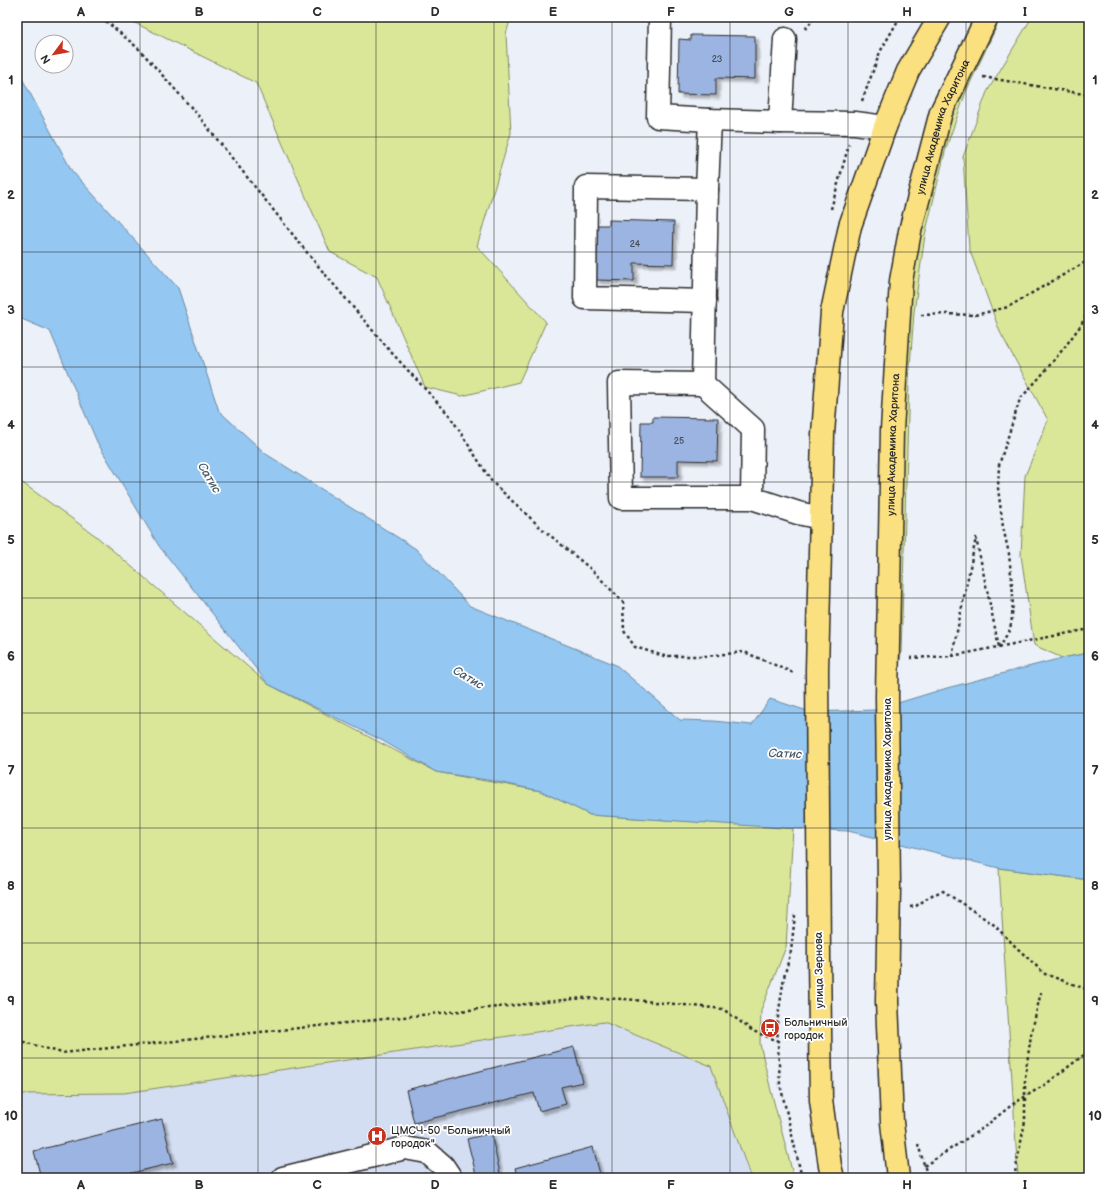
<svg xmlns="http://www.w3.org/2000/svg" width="1106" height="1195" viewBox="0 0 1106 1195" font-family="'Balsamiq Sans',sans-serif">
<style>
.built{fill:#d3def2}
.green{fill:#dae799;stroke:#828962}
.water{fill:#94c7f1;stroke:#6a89a2}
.building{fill:#9cb4e1;stroke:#2b2b2b;filter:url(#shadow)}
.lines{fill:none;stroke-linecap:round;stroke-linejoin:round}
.minor-casing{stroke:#2b2b2b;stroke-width:25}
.major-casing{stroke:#2b2b2b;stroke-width:25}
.path{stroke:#2b2b2b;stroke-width:2.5;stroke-dasharray:3 3;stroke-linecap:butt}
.minor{stroke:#fff;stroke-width:22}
.major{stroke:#fbe080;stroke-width:22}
.grid{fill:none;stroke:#2b2b2b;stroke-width:1;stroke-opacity:0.55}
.labels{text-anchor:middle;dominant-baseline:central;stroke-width:3.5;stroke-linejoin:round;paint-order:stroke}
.number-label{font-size:9px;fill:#474d58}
.street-label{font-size:11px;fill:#2b2b2b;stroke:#fff}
.poi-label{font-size:11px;fill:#2b2b2b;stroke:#fff;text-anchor:start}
.water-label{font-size:12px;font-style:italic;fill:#4a5a66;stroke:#fff}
.neatline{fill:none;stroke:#2b2b2b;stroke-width:1.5}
.grid-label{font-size:13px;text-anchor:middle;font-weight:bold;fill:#2b2b2b}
</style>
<defs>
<filter id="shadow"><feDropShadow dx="3.5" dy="3.5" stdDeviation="1" flood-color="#0004"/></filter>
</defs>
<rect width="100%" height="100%" fill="#ebf0f9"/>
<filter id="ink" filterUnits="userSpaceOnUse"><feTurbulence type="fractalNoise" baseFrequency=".025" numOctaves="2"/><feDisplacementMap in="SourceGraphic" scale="8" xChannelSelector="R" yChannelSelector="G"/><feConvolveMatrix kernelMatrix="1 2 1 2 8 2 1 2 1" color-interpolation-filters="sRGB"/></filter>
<g filter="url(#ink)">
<polygon class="built" points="604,1022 711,1066 751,1178 17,1178 17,1094 124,1093"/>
<g class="green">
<polygon points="128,17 511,17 506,34 511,133 477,246 546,322 519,382 462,396 425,387 377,277 330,252 256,83 131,21"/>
<polygon points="993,17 1001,17 966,92 946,148 925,235 914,312 909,380 901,654 898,671 904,316 919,224 942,137"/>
<polygon points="1032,17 1089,17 1089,653 1062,658 1034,645 1021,555 1025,476 1048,420 1000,332 969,248 963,157 987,92"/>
<polygon points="17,479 96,536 268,684 436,772 541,791 590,815 793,828 786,947 761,1010 760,1044 771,1091 794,1178 751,1178 711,1066 604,1022 124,1093 17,1094"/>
<polygon points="999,868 1089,880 1089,1178 1018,1178"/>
</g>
<polygon class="water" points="17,69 72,171 178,288 219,411 266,454 416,549 470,606 616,665 680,720 714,721 752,725 770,699 811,712 875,710 947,688 1062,658 1089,653 1089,880 999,868 848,831 782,828 590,815 541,791 487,780 436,772 383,741 268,684 159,546 97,442 50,331 17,317"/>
<g class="building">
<polygon points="691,35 755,36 755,79 716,78 716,95 678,94 679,39 691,40"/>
<polygon points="609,220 674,222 673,264 634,263 634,281 596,280 597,225 609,225"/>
<polygon points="653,417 718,418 717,461 678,460 678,477 640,477 641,422 653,422"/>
<polygon points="574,1047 583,1082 561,1087 566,1104 539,1111 534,1093 414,1123 406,1090"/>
<polygon points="162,1119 173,1163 111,1178 41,1178 34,1151"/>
<polygon points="491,1133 501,1178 477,1178 467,1139"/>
<polygon points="593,1147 601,1178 518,1178 515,1168"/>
<polygon points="426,1173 427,1178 402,1178"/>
</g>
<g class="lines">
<g class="minor-casing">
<g id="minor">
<polyline points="660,17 658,117 710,120 780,122 785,39"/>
<polyline points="710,120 707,189 703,384 619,383 621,498 752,498 798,513 821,518"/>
<polyline points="780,122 855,123 885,127"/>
<polyline points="705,301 585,298 586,187 707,189"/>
<polyline points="703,384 753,429 752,498"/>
<polyline points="283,1178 405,1148 427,1152 443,1166 451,1178"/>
</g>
</g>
<g class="major-casing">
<g id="major">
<polyline points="833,1178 830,1166 821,1100 819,957 817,670 823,434 832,312 850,226 885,127 908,71 940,17"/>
<path id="s1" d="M898 1178 892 1122 887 1001 889 888 887 696 892 430 901 281 910 231 941 112 987 17"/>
</g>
</g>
<g class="path">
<polyline points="101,17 139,49 197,114 313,260 391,352 450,416 492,482 540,527 592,570 623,602 624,631 635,647 664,656 707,656 744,652 794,673"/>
<polyline points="805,29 815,17"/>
<polyline points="983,77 1089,95"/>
<polyline points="862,101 880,52 900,17"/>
<polyline points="831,209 849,144"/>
<polyline points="921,315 946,314 975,315 1008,307 1089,260"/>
<polyline points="999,648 1010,629 1012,618 1013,594 1009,554 1003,527 998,488 999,465 1020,399 1040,377 1064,348 1081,325 1089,310"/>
<polyline points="952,656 976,538 999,647"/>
<polyline points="910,658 952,656 1089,629"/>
<polyline points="910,907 916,906 932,895 943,891 993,924 1017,948 1045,974 1086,989 1089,989"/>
<polyline points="795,915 791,951 784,977 777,1024 780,1084 802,1178"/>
<polyline points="17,1040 62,1053 583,998 625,999 723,1009 753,1031 778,1041"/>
<polyline points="918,1144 928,1178"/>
<polyline points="924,1166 983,1128 1013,1104 1046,1084 1089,1051"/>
<polyline points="1014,1178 1025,1121 1025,1077 1031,1035 1041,992"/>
</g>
<use href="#minor" class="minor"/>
<use href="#major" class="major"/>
</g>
</g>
<path class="grid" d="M140 17V1178M258 17V1178M376 17V1178M494 17V1178M612 17V1178M730 17V1178M848 17V1178M966 17V1178M17 137H1089M17 252H1089M17 367H1089M17 482H1089M17 598H1089M17 713H1089M17 828H1089M17 943H1089M17 1058H1089"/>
<defs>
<g id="bus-disc" transform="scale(1)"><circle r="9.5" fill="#c8321e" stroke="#fff"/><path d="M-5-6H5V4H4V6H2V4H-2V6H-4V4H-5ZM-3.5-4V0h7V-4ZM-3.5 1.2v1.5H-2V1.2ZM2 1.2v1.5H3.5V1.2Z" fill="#fff"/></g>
<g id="hospital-disc" transform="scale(1)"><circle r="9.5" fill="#c8321e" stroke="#fff"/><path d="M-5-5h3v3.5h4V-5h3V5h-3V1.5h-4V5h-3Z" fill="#fff"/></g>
</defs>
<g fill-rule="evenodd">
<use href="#bus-disc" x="770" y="1028"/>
<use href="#hospital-disc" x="377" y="1136"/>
</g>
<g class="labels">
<g class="number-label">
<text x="717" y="59">23</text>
<text x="635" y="244">24</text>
<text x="679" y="441">25</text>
</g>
<g class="street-label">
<text stroke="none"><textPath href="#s1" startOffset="1058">улица Академика Харитона</textPath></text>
<text stroke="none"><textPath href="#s1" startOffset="734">улица Академика Харитона</textPath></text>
<text transform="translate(887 769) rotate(-90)">улица Академика Харитона</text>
<text transform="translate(819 970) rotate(-91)">улица Зернова</text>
</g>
<g class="poi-label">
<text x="784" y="1022">Больничный<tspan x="784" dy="13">городок</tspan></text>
<text x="391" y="1130">ЦМСЧ-50 "Больничный<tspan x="391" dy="13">городок"</tspan></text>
</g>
<g class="water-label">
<text transform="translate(209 478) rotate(59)">Сатис</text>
<text transform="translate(468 678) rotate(31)">Сатис</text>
<text transform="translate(785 754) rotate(2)">Сатис</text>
</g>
</g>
<rect width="1106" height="1195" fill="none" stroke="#fff" stroke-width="44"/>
<g transform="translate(54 54) rotate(238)"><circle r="19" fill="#ffffff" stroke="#aaaaaa"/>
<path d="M0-3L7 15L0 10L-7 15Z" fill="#c8321e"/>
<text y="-6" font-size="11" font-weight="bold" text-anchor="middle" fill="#2b2b2b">N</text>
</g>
<rect x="22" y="22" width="1062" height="1151" class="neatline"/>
<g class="grid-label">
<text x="81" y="16">A</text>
<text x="199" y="16">B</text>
<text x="317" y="16">C</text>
<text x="435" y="16">D</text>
<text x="553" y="16">E</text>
<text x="671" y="16">F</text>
<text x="789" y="16">G</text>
<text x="907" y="16">H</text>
<text x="1025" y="16">I</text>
<text x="11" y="84">1</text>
<text x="1095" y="84">1</text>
<text x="11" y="199">2</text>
<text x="1095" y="199">2</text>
<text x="11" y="314">3</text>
<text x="1095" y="314">3</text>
<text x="11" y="429">4</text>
<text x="1095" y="429">4</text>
<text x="11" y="544">5</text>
<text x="1095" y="544">5</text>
<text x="11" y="660">6</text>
<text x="1095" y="660">6</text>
<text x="11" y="775">7</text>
<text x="1095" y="775">7</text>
<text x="11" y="890">8</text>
<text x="1095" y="890">8</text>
<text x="11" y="1005">9</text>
<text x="1095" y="1005">9</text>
<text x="11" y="1120">10</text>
<text x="1095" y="1120">10</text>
<text x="81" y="1189">A</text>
<text x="199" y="1189">B</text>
<text x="317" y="1189">C</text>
<text x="435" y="1189">D</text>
<text x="553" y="1189">E</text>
<text x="671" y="1189">F</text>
<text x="789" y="1189">G</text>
<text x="907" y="1189">H</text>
<text x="1025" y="1189">I</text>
</g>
</svg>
